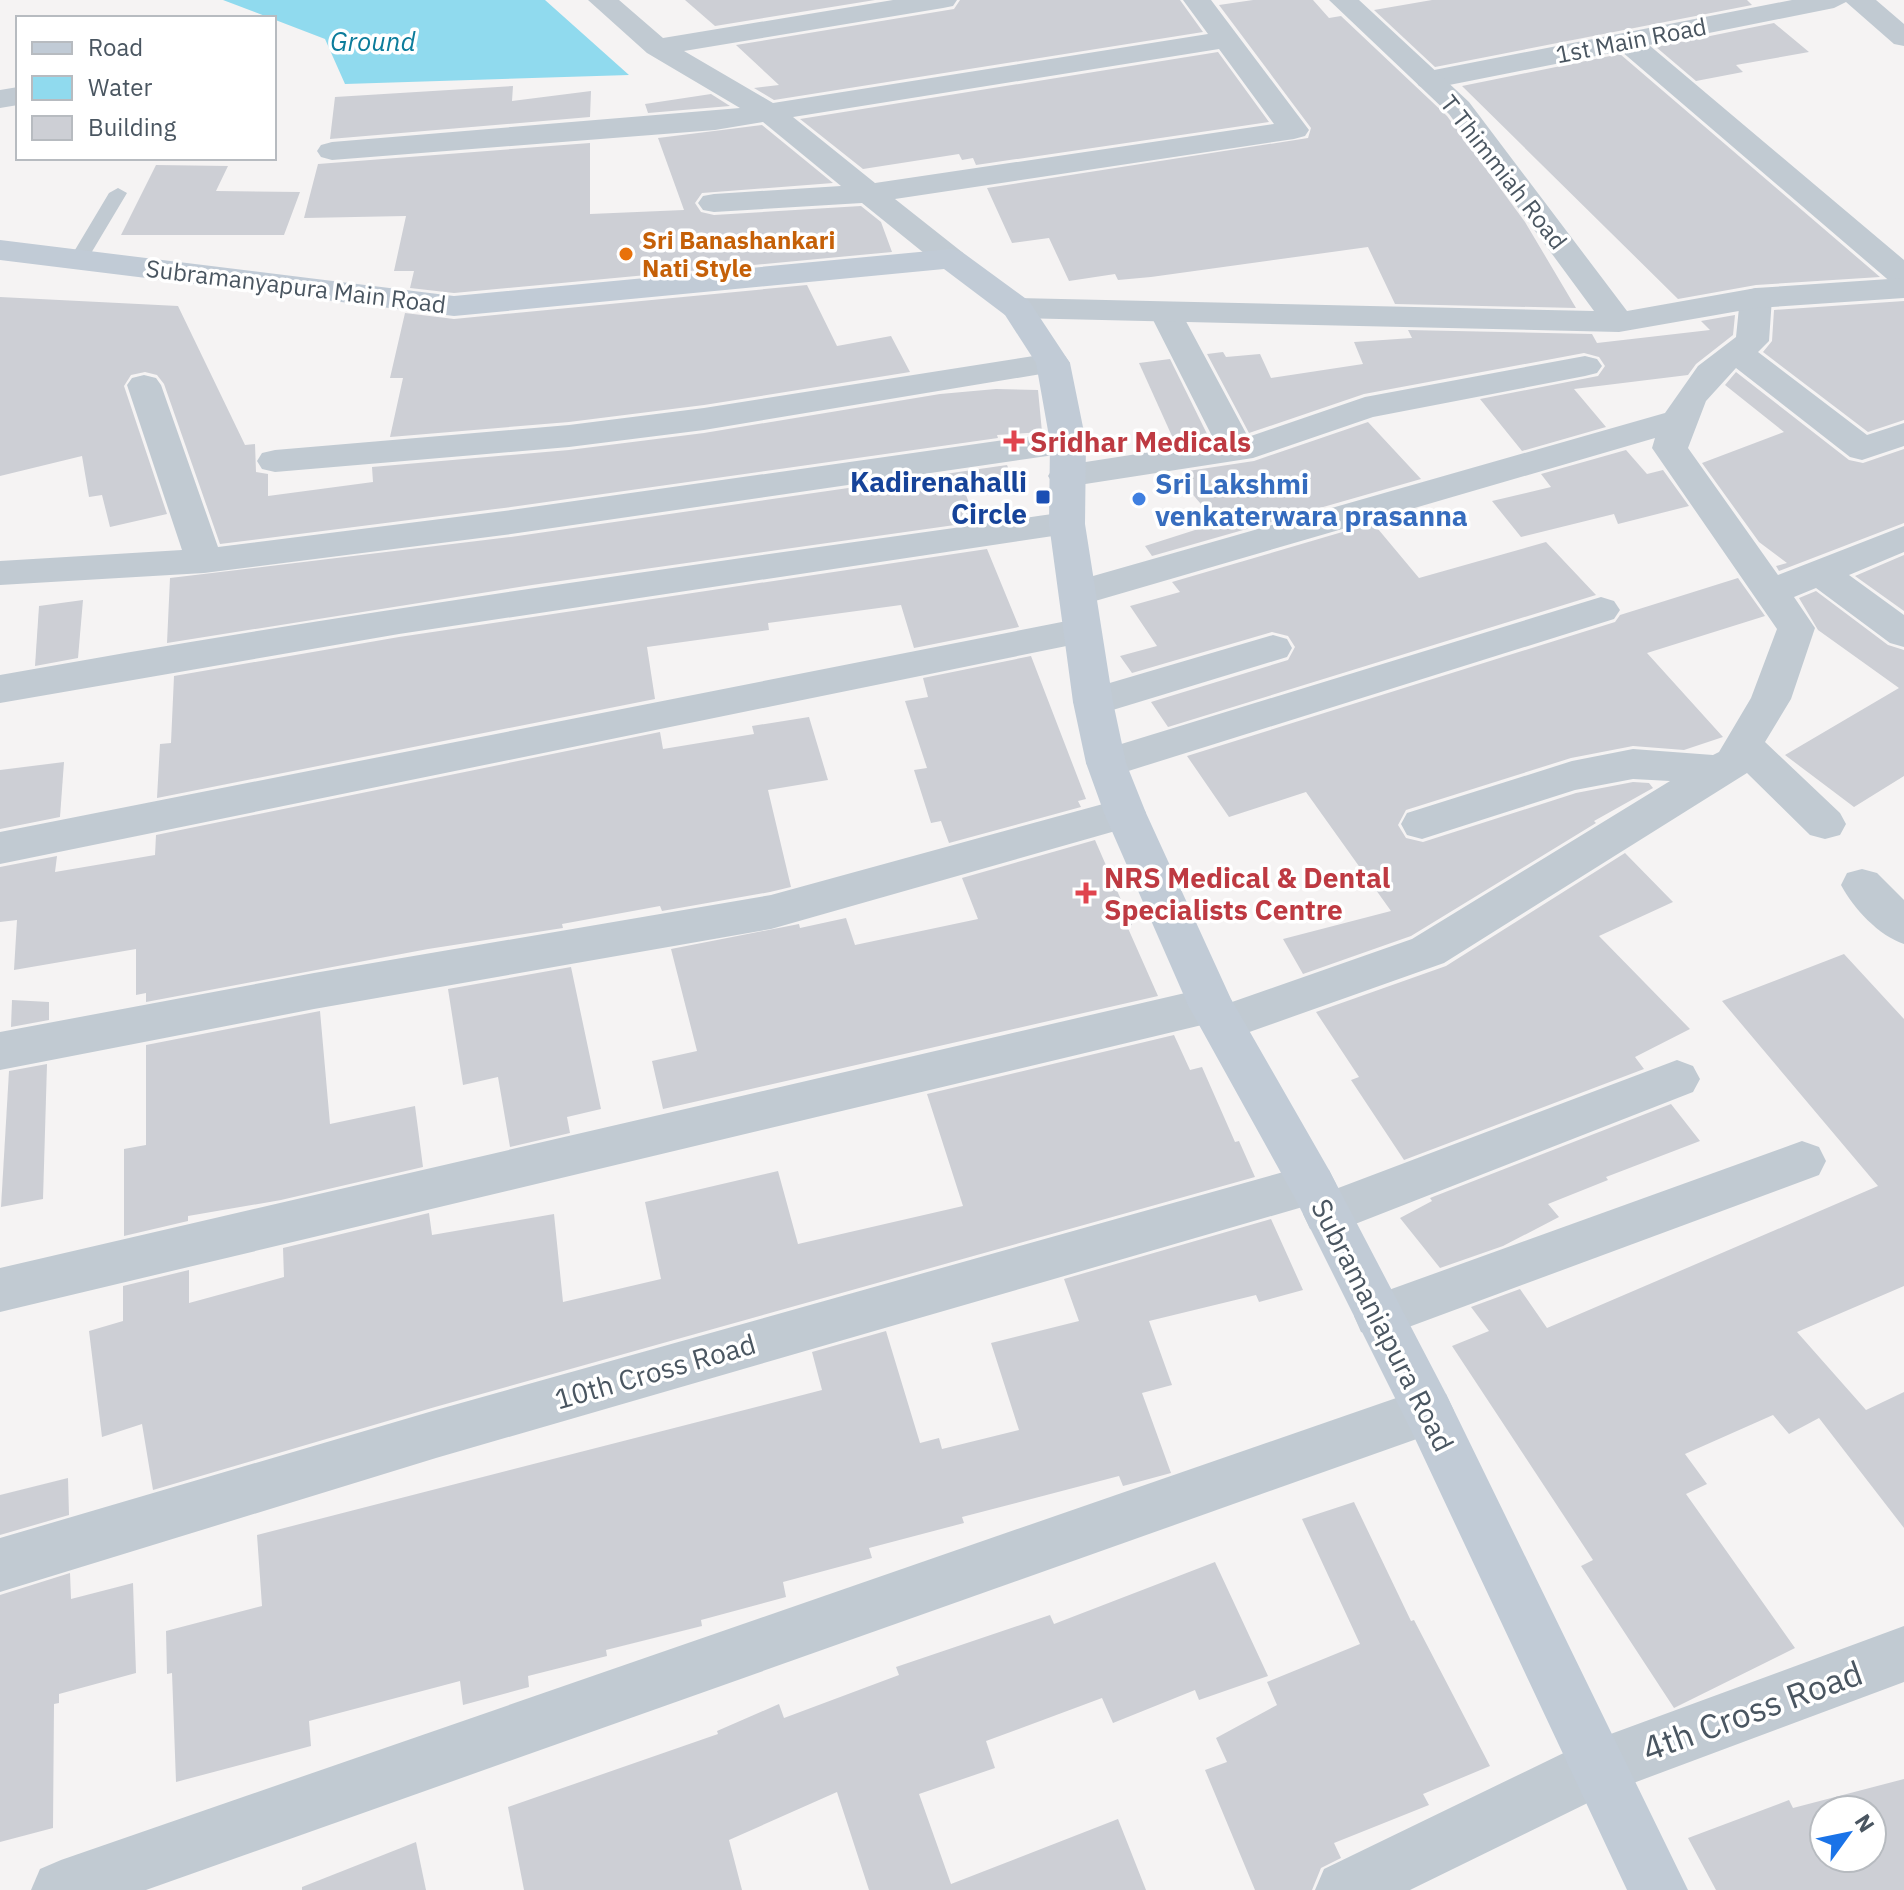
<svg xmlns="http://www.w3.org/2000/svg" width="1904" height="1890" viewBox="0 0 1904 1890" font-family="'IBM Plex Sans',sans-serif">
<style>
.water{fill:#90daee}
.building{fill:#cdcfd5;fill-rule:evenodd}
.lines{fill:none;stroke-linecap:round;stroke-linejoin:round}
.service{fill:#c1cad2;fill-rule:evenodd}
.minor{fill:#c1cad2;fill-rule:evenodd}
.tertiary{fill:#c1cad2;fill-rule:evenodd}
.secondary{fill:#c1cbd6;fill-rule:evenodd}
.food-dot{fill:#e8710a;stroke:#fff;stroke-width:3}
.health-dot{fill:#e0444e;stroke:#fff;stroke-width:3}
.transit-dot{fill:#1a4fb4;stroke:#fff;stroke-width:3}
.shop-dot{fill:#3f7fe0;stroke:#fff;stroke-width:3}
.labels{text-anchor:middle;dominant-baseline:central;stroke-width:7;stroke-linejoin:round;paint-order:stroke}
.far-street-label{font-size:24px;fill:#4a5661;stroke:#fff}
.far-food-label{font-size:24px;font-weight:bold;fill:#c56008;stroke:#fff;text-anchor:start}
.far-water-label{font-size:26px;font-style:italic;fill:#0c7c9b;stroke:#fff}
.health-label{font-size:28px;font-weight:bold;fill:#be3a42;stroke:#fff;text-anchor:start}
.transit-label{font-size:28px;font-weight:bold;fill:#164399;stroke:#fff;text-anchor:end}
.shop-label{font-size:28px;font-weight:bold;fill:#366cbe;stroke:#fff;text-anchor:start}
.street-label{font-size:28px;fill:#4a5661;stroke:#fff}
.near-street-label{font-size:34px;fill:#4a5661;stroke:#fff}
</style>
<rect width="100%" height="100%" fill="#f5f3f3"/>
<polygon class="water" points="223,0 545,0 629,75 345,84 325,39"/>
<g class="building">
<polygon points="685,0 875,0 715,26"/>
<polygon points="960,0 1180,0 1203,32 774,100 754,88 779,85 736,45 954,9"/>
<polygon points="1253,0 1313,0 1329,18 1341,16 1447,116 1525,222 1576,308 1395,304 1368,247 1151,277 1118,280 1115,274 1069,281 1049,238 1012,243 987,188 1308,138 1311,128 1219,5"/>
<polygon points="1432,0 1747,0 1752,5 1435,67 1374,10"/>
<polygon points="1774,23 1809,52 1736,65 1743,72 1696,81 1656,47"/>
<polygon points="1218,52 1269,122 976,165 973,158 962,160 959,154 863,169 800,119"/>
<polygon points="1620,54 1880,277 1756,285 1678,299 1462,86"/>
<polygon points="513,86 512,101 591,91 590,117 330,139 335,97"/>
<polygon points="711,94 730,106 648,113 645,104"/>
<polygon points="762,125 833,183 702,193 695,203 701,212 714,215 861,206 881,222 892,252 454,293 410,288 414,271 394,271 406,216 304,218 318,164 590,143 590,214 684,210 658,138"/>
<polygon points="156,165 228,166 216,191 300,192 284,235 121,235"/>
<polygon points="807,285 837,346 891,336 910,372 704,405 569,422 390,437 403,378 390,378 405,313 454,319"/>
<polygon points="0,297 178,306 245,445 255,444 256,472 268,474 268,496 373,482 372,467 569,450 704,433 940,394 996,389 1038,390 1042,432 997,435 998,438 511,507 220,544 164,384 157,375 145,372 131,375 124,386 167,514 110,527 102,495 89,497 82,456 0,476"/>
<polygon points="1904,301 1904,420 1868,432 1763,352 1772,341 1774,310"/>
<polygon points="1735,315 1733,335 1696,364 1688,375 1574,389 1606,427 1522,451 1480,399 1598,376 1605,366 1599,357 1584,353 1364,394 1249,433 1207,354 1223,352 1226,357 1260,354 1271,378 1363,364 1354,342 1412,338 1408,330 1592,334 1597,343 1710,330 1701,321"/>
<polygon points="1170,359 1210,440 1176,445 1139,363"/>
<polygon points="1736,372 1849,460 1863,463 1904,449 1904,523 1779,571 1776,566 1787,563 1759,542 1702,463 1784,432 1725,385"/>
<polygon points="1368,422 1421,479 1152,556 1145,546 1217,523 1178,477 1189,473 1188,471 1254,461"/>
<polygon points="1626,450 1647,474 1663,470 1689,506 1618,524 1614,514 1521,537 1492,501 1551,487 1541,474"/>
<polygon points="1007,465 1010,472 966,495 976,522 532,585 167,643 170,578 511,537"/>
<polygon points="1373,523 1419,578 1546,542 1596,595 1168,727 1151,702 1288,660 1295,647 1288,636 1272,632 1132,673 1120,656 1157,646 1130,606 1180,592 1172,582"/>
<polygon points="987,549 1019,627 914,648 901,605 768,623 769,630 647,647 655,699 157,798 160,744 171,743 174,676 399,637"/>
<polygon points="1904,555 1904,611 1855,576"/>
<polygon points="1738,578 1765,616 1647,653 1723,737 1684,750 1633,746 1571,758 1406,810 1398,825 1406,838 1423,842 1576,793 1633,782 1649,783 1653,788 1594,821 1596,823 1411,936 1303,974 1283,939 1391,911 1306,792 1229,817 1187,756 1615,622 1620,615"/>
<polygon points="1816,591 1888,645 1904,650 1904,776 1854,807 1785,755 1899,688 1818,630 1799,598"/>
<polygon points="83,600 78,658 35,666 39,606"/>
<polygon points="1031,656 1086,799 1078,801 1081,807 949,843 941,821 931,823 914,770 927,768 905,701 928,697 923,678"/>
<polygon points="809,717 828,780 768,790 791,887 770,892 662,911 660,906 562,924 563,928 428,949 146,1002 146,993 136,995 136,949 14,970 17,920 0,922 0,867 57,856 55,872 155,855 156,835 660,732 663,749 754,734 752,726"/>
<polygon points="64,762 60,817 0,829 0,770"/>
<polygon points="1095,840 1132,925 1127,926 1158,996 663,1109 652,1061 697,1051 671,949 799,924 800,928 846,918 855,945 978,919 962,878"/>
<polygon points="1625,853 1673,902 1599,936 1690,1029 1635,1057 1644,1069 1404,1160 1351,1080 1359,1077 1316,1012 1446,966"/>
<polygon points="1844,954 1904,1019 1904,1286 1797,1332 1866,1410 1904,1392 1904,1528 1819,1418 1789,1434 1773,1415 1685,1454 1707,1484 1686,1494 1795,1648 1674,1708 1581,1566 1593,1560 1452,1346 1489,1331 1471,1307 1520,1289 1547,1328 1878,1186 1722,1001"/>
<polygon points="571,967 601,1109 567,1117 570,1133 510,1147 498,1077 463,1085 448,989"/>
<polygon points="12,1000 49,1002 49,1020 11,1027"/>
<polygon points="320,1011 330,1124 415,1106 423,1167 281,1200 188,1216 188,1221 124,1236 124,1149 146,1145 146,1045"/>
<polygon points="1174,1035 1190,1070 1202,1067 1235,1142 1239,1141 1255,1177 435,1407 153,1490 142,1424 102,1437 89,1331 123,1321 123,1286 189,1270 189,1303 284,1277 283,1248 429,1213 432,1235 554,1214 563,1302 661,1279 645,1202 778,1171 798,1244 963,1206 927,1094"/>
<polygon points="47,1064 43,1199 1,1207 9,1071"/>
<polygon points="1671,1104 1700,1141 1606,1177 1608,1180 1548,1204 1559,1217 1503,1246 1440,1268 1400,1218 1432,1201 1430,1198"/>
<polygon points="1271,1219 1303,1290 1259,1302 1256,1295 1149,1321 1172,1385 1142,1393 1171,1473 1123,1486 1119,1476 962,1517 964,1523 869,1548 872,1558 783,1582 786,1597 701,1620 702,1626 606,1650 607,1656 528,1676 529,1687 463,1705 460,1681 309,1721 311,1746 176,1782 172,1673 167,1674 166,1631 262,1606 257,1535 822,1390 812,1352 886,1331 920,1443 939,1438 942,1449 1019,1430 991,1343 1079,1321 1064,1279"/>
<polygon points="68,1478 69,1515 0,1535 0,1495"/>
<polygon points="1354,1502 1411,1621 1414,1620 1490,1766 1423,1794 1429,1805 1334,1843 1341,1858 1321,1868 1312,1890 1255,1890 1205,1770 1227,1762 1216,1738 1277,1705 1267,1682 1360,1644 1302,1519"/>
<polygon points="1215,1562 1268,1676 1199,1700 1195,1690 1113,1723 1102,1698 986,1741 995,1768 919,1794 951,1884 1118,1819 1146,1890 869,1890 837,1792 729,1840 742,1890 524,1890 508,1807 718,1734 717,1731 779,1704 784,1718 899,1675 896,1667 1050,1615 1054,1624"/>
<polygon points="70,1573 71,1599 133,1583 136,1673 59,1694 59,1703 54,1704 53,1828 0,1842 0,1595"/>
<path d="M1904 1779V1890H1716L1688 1838 1789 1800 1793 1808ZM1824 1810H1872V1858H1824Z"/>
<polygon points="416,1842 426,1890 302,1890 302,1887"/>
</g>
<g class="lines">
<polygon class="service" points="118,188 127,193 87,260 85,264 71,264 69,260 109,193"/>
<g class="minor">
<path d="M588 0H619L663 38 893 0H957L953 6 943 8 684 51 773 103 1208 34 1183 0H1211L1309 130 1305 136 1294 139 895 199 962 252 967 259 962 266 951 269 940 266 862 203 714 212 703 210 698 203 703 196 714 194 841 186 763 122 715 130 332 160 321 157 317 151 321 145 332 142 740 108 647 53ZM1219 49 1274 124 875 183 793 117Z"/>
<polygon points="1792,0 1876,0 1904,24 1904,46 1894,44 1846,2 1834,8 1649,45 1904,260 1904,287 1893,284 1621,51 1429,89 1419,86 1415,80 1419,74 1429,71"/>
<polygon points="18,87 18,105 0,108 0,90"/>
<polygon points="1756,288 1768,291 1772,298 1769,341 1758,352 1867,435 1904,423 1904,446 1862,460 1850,457 1736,368 1706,401 1688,448 1778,575 1904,526 1904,552 1849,575 1904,615 1904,647 1890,643 1816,588 1794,597 1815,628 1791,699 1765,742 1840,813 1846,824 1840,835 1825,839 1810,835 1747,773 1444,963 1224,1041 1208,1036 1202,1025 0,1312 0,1268 1211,987 1227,992 1232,1002 1412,939 1670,781 1633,779 1575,790 1422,839 1407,835 1401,824 1407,813 1572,761 1633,749 1713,755 1719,752 1751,698 1777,629 1652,448 1655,438 1078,606 1065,602 1059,593 1065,584 1665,413 1698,366 1736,337 1740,298 1744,291"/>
<polygon points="1165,302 1177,305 1181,312 1248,437 1365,397 1585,356 1597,359 1602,366 1597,373 1585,376 1373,417 1253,458 1066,487 1053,484 1048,476 1053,468 1066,465 1215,442 1149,312 1153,305"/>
<polygon points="1053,353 1065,356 1070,363 1065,370 704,430 569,447 275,472 262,469 257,461 262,453 275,450 569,425 704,408"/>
<polygon points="144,375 156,378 161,385 218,547 511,510 1068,431 1080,434 1086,442 1080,450 1068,453 511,534 204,573 0,585 0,561 182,550 127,385 132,378"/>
<path d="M1067 512 1080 516 1085 524 1080 532 399 634 0 703V675C354 611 711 562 1067 512Z"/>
<polygon points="1601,597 1614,601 1620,610 1614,619 1106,778 1092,773 1086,763 1092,753"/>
<polygon points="1082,618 1096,622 1101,631 1096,640 0,864 0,832"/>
<polygon points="1273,635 1287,639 1292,648 1287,657 1093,716 1079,712 1073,702 1079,692"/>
<polygon points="1125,798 1140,802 1146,813 1140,824 771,929 314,1009 0,1070 0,1032 314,973 771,895"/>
<path d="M1862 869 1877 873 1904 900V944C1879 936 1853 908 1841 885L1847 873Z"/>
<polygon points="1677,1060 1693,1066 1700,1079 1693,1092 1327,1235 1310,1229 1303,1214 1306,1206 436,1458 0,1592 0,1538 436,1410 1312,1164 1329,1170 1336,1184 1333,1190"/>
<polygon points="1802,1141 1819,1147 1826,1161 1819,1175 1379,1338 1361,1332 1354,1316 1361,1300"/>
<polygon points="1428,1387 1446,1394 1454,1411 1446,1428 1428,1435 146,1890 31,1890 40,1869 61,1860"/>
<polygon points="1904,1626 1904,1682 1612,1791 1410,1890 1315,1890 1324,1869 1578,1746"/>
</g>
<polygon class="tertiary" points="1329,0 1359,0 1469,102 1627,311 1756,288 1904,278 1904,298 1756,308 1619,332 1017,318 1005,315 1001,308 1005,301 1017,298 1594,311 1449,114"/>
<polygon class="secondary" points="0,240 454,296 951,249 962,252 1029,301 1070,363 1086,442 1085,524 1113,702 1126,763 1146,813 1231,999 1329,1170 1446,1394 1688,1890 1627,1890 1410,1428 1295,1198 1188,1005 1104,813 1086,763 1073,702 1049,524 1050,442 1036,363 1005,315 944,269 454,316 0,260"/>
</g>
<circle class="food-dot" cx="626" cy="254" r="8"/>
<g class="health-dot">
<path d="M1010 429h8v8h8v8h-8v8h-8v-8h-8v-8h8z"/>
<path d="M1082 881h8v8h8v8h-8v8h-8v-8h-8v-8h8z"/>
</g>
<rect class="transit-dot" x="1035" y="489" width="16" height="16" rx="4"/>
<circle class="shop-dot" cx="1139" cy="499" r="8"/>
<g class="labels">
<g class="far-street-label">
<text transform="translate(1631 40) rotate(-11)">1st Main Road</text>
<text transform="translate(1504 172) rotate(52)">T Thimmiah Road</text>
<text transform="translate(296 286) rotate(7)">Subramanyapura Main Road</text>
</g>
<g class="far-food-label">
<text x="642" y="240">Sri Banashankari<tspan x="642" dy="28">Nati Style</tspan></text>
</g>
<g class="far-water-label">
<text x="373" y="41">Ground</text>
</g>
<g class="health-label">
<text x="1030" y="441">Sridhar Medicals</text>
<text x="1104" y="877">NRS Medical &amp; Dental<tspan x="1104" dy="32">Specialists Centre</tspan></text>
</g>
<g class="transit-label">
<text x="1027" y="481">Kadirenahalli<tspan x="1027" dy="32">Circle</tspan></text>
</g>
<g class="shop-label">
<text x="1155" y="483">Sri Lakshmi<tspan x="1155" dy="32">venkaterwara prasanna</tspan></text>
</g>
<g class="street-label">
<text transform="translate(1383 1325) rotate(63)">Subramaniapura Road</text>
<text transform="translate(655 1371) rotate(-16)">10th Cross Road</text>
</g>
<g class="near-street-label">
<text transform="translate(1752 1710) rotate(-20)">4th Cross Road</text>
</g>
</g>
<rect x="16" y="16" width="260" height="144" fill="#ffffff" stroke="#b7bbc0" stroke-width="2"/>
<rect x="32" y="42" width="40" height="12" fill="#c1cbd6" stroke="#b7bbc0" stroke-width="2"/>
<text x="88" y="56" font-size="24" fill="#4a5661">Road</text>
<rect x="32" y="76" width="40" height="24" fill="#90daee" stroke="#b7bbc0" stroke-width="2"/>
<text x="88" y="96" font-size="24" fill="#4a5661">Water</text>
<rect x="32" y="116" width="40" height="24" fill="#cdcfd5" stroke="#b7bbc0" stroke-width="2"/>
<text x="88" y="136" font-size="24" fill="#4a5661">Building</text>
<g transform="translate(1848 1834) rotate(57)"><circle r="38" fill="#ffffff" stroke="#b7bbc0" stroke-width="2"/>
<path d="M0-6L14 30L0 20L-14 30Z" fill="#1a73e8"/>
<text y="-12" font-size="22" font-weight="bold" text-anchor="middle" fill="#4a5661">N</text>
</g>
</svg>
